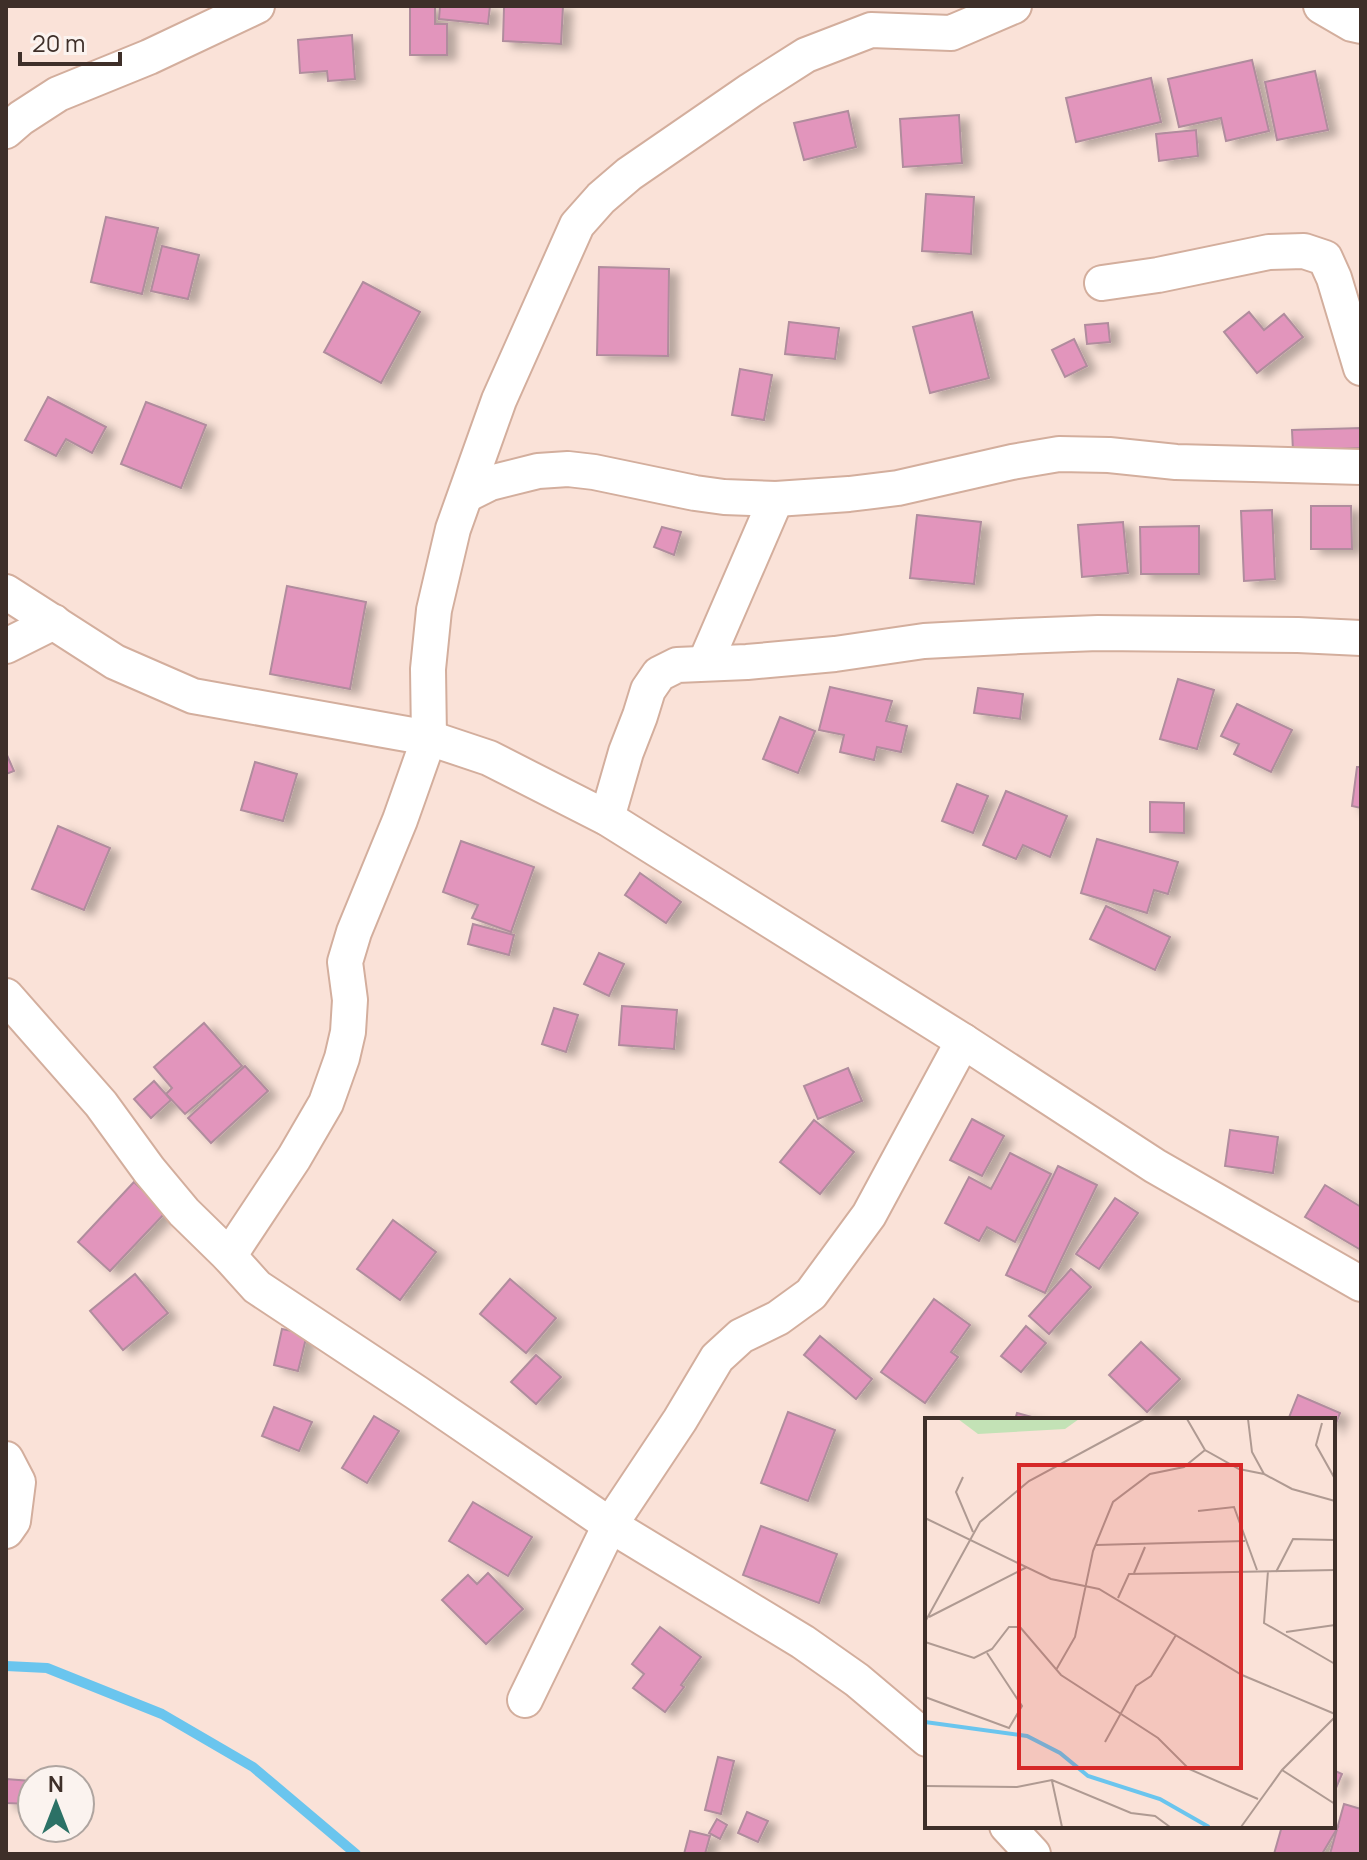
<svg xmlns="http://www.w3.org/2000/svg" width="1367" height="1860" viewBox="0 0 1367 1860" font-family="Manrope,sans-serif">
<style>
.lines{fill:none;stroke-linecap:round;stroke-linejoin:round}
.stream{stroke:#6ac5ee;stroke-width:10}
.building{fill:#e295bc;stroke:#b08c9d;stroke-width:2;filter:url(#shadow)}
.minor-casing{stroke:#d3ae9d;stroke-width:38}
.minor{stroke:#fff;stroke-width:34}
.inset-river{fill:none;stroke:#6ac5ee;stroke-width:4}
.inset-road{fill:none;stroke:#af9a92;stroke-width:2}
.view{fill:#d62828;fill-opacity:0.15;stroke:#d62828;stroke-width:4}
.inset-edge{fill:none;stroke:#3e2f29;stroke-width:4}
</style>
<defs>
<filter id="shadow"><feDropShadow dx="9" dy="5" stdDeviation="4" flood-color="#0004"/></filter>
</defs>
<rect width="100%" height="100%" fill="#fae2d8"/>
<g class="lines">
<polyline class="stream" points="6,1666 47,1668 162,1714 253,1767 356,1854"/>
</g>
<g class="building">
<polygon points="410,6 435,6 435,24 447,24 447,55 410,55"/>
<polygon points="440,6 490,6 488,24 439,19"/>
<polygon points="504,6 563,6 561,44 503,41"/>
<polygon points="352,35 355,79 328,81 327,71 300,73 298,40"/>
<polygon points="1252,60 1269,131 1226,141 1221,118 1179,127 1168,79"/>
<polygon points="1315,71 1328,130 1277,140 1265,82"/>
<polygon points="1151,78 1161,122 1076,142 1066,98"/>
<polygon points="848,111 856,147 804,160 794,123"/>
<polygon points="959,115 962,163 903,167 900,119"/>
<polygon points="1196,130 1198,156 1159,161 1156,134"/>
<polygon points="926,194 974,197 971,254 922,251"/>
<polygon points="106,217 158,228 142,294 91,282"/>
<polygon points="162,246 199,255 188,299 151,291"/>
<polygon points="599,267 669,269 668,356 597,355"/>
<polygon points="363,282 420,312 381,383 324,352"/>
<polygon points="972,312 989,378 930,393 913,327"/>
<polygon points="1249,312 1264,330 1284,314 1303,337 1257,373 1224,332"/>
<polygon points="789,322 839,328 835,359 785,354"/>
<polygon points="1108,323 1110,342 1087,344 1085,325"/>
<polygon points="1074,339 1087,366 1065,377 1052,350"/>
<polygon points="740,369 772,375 764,420 732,415"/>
<polygon points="48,397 106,427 92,453 66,439 56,456 25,440"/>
<polygon points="146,402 206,425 181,488 121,464"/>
<polygon points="1361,428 1361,448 1293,451 1292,430"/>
<polygon points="1311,506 1351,506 1352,549 1311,549"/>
<polygon points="1272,510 1275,579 1244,581 1241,511"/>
<polygon points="917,515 981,522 974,584 910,578"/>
<polygon points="1123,522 1128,573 1082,577 1078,525"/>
<polygon points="1199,526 1199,574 1141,574 1140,527"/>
<polygon points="662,527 681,532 674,555 654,547"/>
<polygon points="287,586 366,602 350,689 270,674"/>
<polygon points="1178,679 1214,690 1197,749 1160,739"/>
<polygon points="830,687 892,701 886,721 907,726 901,752 877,747 874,760 840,752 844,735 819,730"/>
<polygon points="978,688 1023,694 1020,719 974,713"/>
<polygon points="1237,704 1292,730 1271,772 1234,754 1239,744 1221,736"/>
<polygon points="780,717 815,731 798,773 763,759"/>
<polygon points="6,753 14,771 6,774"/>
<polygon points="255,762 297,774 283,821 241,810"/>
<polygon points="1357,767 1361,767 1361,808 1352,806"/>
<polygon points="957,784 988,796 973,833 942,821"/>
<polygon points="1006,791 1067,816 1050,857 1023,845 1016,859 983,845"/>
<polygon points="1150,802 1184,803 1184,833 1150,832"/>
<polygon points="58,826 110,848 84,910 32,889"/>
<polygon points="1097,839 1178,862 1168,894 1154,890 1147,913 1081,893"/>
<polygon points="461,841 534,867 511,932 472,918 478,905 443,892"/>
<polygon points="640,873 681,902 666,923 625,895"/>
<polygon points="1106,906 1170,937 1155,970 1090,939"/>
<polygon points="473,924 514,935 509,955 468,944"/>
<polygon points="599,953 624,964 609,996 584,984"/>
<polygon points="622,1006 677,1010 674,1049 619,1045"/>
<polygon points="554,1008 578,1015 566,1052 542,1044"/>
<polygon points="204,1023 242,1066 185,1114 166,1094 172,1088 154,1067"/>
<polygon points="245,1066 268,1091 211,1143 188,1118"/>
<polygon points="848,1068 862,1101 818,1119 804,1086"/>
<polygon points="154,1081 171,1100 151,1118 134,1099"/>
<polygon points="972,1119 1004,1136 982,1176 950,1160"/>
<polygon points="814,1120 854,1152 820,1194 780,1162"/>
<polygon points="1230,1130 1278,1137 1273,1173 1225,1166"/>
<polygon points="1010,1153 1051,1174 1015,1242 987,1227 979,1241 945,1223 969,1177 991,1189"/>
<polygon points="1058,1166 1097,1185 1045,1293 1006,1275"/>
<polygon points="134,1182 166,1212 110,1271 78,1242"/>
<polygon points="1325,1185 1361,1207 1361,1250 1305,1217"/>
<polygon points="1115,1198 1138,1213 1099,1269 1076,1254"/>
<polygon points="393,1220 436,1252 400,1300 357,1269"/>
<polygon points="1071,1269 1091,1287 1049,1334 1029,1316"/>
<polygon points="135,1274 168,1313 123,1350 90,1311"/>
<polygon points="510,1279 556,1318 526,1353 480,1314"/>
<polygon points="934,1299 970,1325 951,1352 958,1357 925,1403 881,1372"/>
<polygon points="1026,1326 1046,1343 1021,1372 1001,1356"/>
<polygon points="282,1329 307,1334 298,1371 274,1365"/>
<polygon points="820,1336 872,1379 856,1399 804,1355"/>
<polygon points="1141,1342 1180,1379 1147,1412 1109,1375"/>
<polygon points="536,1355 561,1377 536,1404 511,1382"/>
<polygon points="1298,1395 1340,1413 1333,1431 1333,1420 1288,1420"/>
<polygon points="274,1407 312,1422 299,1451 262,1436"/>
<polygon points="788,1412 835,1430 808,1501 761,1483"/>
<polygon points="1017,1413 1043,1420 1015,1420"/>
<polygon points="374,1416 399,1431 367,1483 342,1468"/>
<polygon points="473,1502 532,1537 508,1576 449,1541"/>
<polygon points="761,1526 837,1554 819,1603 743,1575"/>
<polygon points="488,1573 523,1609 486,1644 442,1600 468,1575 477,1584"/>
<polygon points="660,1627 701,1657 681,1685 684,1687 665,1712 633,1688 644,1674 632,1664"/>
<polygon points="718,1757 734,1761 721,1814 705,1810"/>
<polygon points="1333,1770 1342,1774 1333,1795"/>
<polygon points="6,1779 31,1781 29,1804 6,1803"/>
<polygon points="1344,1804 1361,1809 1361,1854 1330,1854"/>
<polygon points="747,1812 768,1821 758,1842 738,1833"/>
<polygon points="717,1819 727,1825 720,1839 709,1833"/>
<polygon points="1282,1826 1333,1826 1338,1827 1322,1854 1274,1854"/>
<polygon points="690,1831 710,1836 705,1854 684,1854"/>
</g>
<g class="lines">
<g class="minor-casing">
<g id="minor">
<polyline points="1321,6 1352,24 1361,26"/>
<polyline points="6,131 21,118 58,94 149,57 257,6"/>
<polyline points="1102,283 1158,275 1269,252 1304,251 1325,258 1334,278 1361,368"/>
<polyline points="466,495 490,483 538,471 568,469 594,472 695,493 724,497 776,499 849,494 898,488 1012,462 1059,454 1109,455 1176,462 1361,467"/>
<polyline points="6,592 115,662 193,696 429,738 489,758 607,818 963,1041 1155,1166 1361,1284"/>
<polyline points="6,646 54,622"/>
<polyline points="705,663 776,499"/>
<polyline points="607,818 626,752 640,716 648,690 659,674 677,665 747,662 835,654 924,641 1020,636 1098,633 1298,635 1361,638"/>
<polyline points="6,996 101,1104 149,1170 184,1212 229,1256 257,1287 417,1393 610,1525 803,1642 857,1680 927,1739"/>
<polyline points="229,1256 294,1158 326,1103 342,1058 348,1032 350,1000 345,962 354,932 400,820 429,738 428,669 434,610 453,529 499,400 577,225 601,198 629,174 751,90 806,55 871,30 951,33 1014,6"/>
<polyline points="6,1459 18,1482 13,1521 6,1531"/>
<polyline points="525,1700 610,1525 680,1420 717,1358 741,1336 778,1318 811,1294 869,1215 963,1041"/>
<polyline points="1007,1826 1033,1854"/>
</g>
</g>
<use href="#minor" class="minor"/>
</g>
<g transform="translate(925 1418)">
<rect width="410" height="410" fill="#fae2d8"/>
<path d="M33 1H154L140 11 53 16Z" fill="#c3e2b6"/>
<path class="inset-river" d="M0 304 102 318 135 335 163 358 235 381 284 409"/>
<path class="inset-road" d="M262 1 280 32 314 51 339 56M323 1 327 34 339 56 367 71 410 83M397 5 391 27 410 61M38 59 31 74 48 114M273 93 309 89 332 152M0 100 126 161 174 171 317 257 410 296M171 127 320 123M343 153 339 205 410 246M351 154 368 121 410 122M209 155 220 129M193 180 204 156 410 152M4 199 102 149M0 204 55 104 104 63 219 1M361 214 410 207M0 224 49 240 67 231 84 209H95L136 257 233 320 264 351 333 381M131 252 150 219 168 133 188 84 225 56 259 49 280 32M0 279 84 310 97 288 62 235M180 324 211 268 226 258 251 217M357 352 410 386M127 363 137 409M0 368 92 369 127 362 206 395 230 398 245 409M316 409 357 352 410 299"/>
<path class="view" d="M94 47H316V350H94Z"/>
<rect width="410" height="410" class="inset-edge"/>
</g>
<rect width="1367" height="1860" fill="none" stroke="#3e2f29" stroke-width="16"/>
<g transform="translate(56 1804)"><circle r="38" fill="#fbf3ef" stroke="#afa5a0" stroke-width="2"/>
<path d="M0-6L14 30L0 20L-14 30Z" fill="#2c7166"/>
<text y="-12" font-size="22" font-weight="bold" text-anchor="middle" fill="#3e2f29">N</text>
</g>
<path d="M20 52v12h100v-12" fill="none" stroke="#3e2f29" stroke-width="4"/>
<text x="32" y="52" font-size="24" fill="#3e2f29" stroke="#fbf3ef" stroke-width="6" paint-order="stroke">20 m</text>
</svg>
